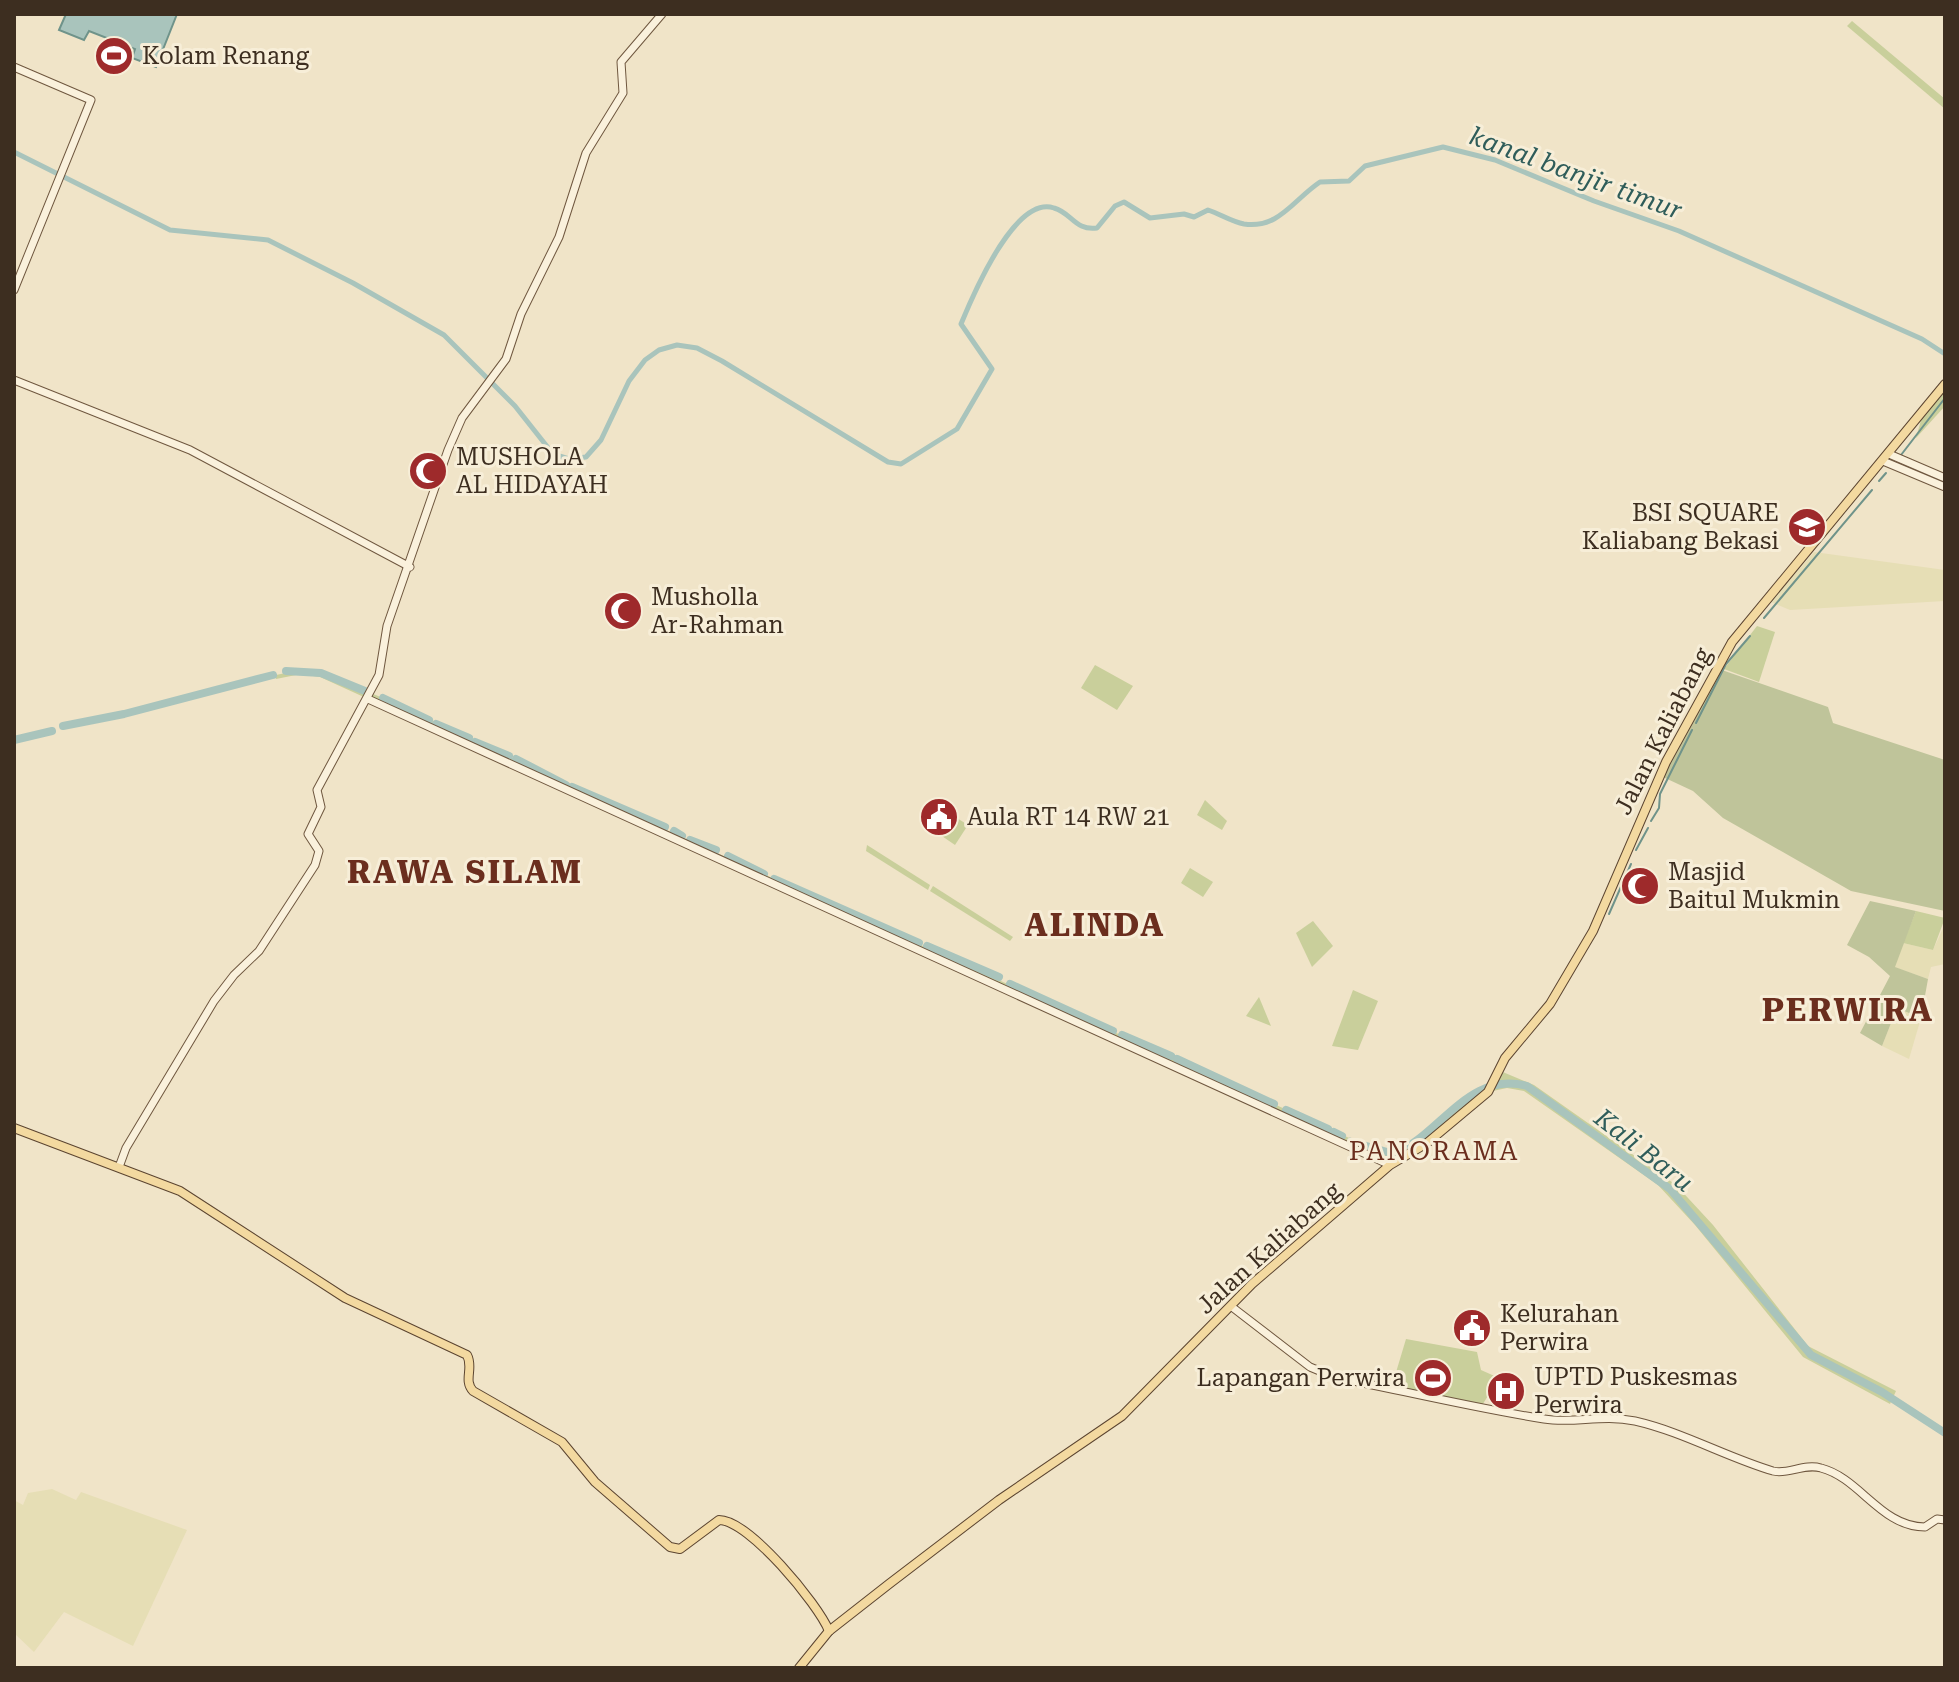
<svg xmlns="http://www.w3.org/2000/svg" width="1959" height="1682" viewBox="0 0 1959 1682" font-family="'Roboto Serif',serif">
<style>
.farmland{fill:#e6deb5}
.green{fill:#c9cf9b}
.cemetery{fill:#bfc49a}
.water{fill:#a9c4bc;stroke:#6f938a;stroke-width:2}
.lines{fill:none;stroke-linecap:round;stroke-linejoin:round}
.stream{stroke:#6f938a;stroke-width:2}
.canal{stroke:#a9c4bc;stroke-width:5}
.river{stroke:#a9c4bc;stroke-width:8}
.secondary-casing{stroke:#6f573f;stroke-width:9}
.primary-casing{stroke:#5b4430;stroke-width:10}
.secondary{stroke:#faf1dc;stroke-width:7}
.primary{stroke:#f3d9a0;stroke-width:8}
.labels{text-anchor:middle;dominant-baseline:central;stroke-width:6;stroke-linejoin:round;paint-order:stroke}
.poi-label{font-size:24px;fill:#3d2e20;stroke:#f7eed8;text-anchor:start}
.street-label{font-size:24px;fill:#3d2e20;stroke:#f7eed8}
.water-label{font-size:26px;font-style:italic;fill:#2f5d5a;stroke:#f7eed8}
.neighbourhood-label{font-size:26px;letter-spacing:2px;fill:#6b2e1e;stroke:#f7eed8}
.district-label{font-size:32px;font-weight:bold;letter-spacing:2px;fill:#6b2e1e;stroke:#f7eed8}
</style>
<rect width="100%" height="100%" fill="#f0e4c8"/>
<g class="farmland">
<polygon points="1814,552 1945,570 1945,601 1790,610 1771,602"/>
<polygon points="1945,924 1945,964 1931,967 1928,979 1894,967 1903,943 1933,950"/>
<polygon points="1897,1008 1921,1018 1909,1059 1882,1046"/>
<polygon points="52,1489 76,1500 81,1492 187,1530 133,1646 64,1612 34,1652 14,1633 14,1500 23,1505 28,1493"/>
</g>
<g class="green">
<polygon points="1852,21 1945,99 1945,109 1847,26"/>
<polygon points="1945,384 1945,406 1916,438 1923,413"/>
<polygon points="1757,626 1775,632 1759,682 1724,669"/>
<polygon points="1095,665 1133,686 1117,710 1081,688"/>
<polygon points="300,670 321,673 383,698 635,816 1378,1151 1394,1154 1402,1151 1477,1091 1492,1085 1498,1070 1534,1085 1676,1185 1713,1225 1808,1346 1896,1391 1890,1404 1803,1357 1695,1225 1658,1185 1524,1091 1507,1088 1488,1092 1390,1165 320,677 301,674 276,679 276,675"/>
<polygon points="1205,800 1227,821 1222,830 1197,815"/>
<polygon points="949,813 968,825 955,845 936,832"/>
<polygon points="867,845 930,885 928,890 866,851"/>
<polygon points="1190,868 1213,882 1203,897 1181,883"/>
<polygon points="933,886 1013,937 1010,941 930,891"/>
<polygon points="1916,911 1945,918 1933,950 1903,943"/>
<polygon points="1313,921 1333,946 1312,967 1296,933"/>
<polygon points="1353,990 1378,1001 1358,1050 1332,1046"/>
<polygon points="1259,997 1271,1026 1246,1016"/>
<polygon points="1406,1339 1477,1352 1481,1370 1499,1378 1481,1407 1391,1389"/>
</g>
<g class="cemetery">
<polygon points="1719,669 1828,707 1833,723 1945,760 1945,911 1851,891 1723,818 1693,791 1663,777"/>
<polygon points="1870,901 1916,911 1895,967 1928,979 1921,1018 1897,1008 1882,1046 1860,1033 1890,976 1869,957 1847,945"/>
</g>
<polygon class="water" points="66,14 177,14 156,67 132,58 135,49 89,31 84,40 59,30"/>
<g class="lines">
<g class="stream">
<polyline points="1901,455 1945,398"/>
<polyline points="1879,481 1886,473"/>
<polyline points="1764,618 1872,490"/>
<polyline points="1696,723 1726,664 1750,636"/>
<polyline points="1651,821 1659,808 1660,794 1692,730"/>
<polyline points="1636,850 1648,828"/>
<polyline points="1609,914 1631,864"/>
</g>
<g class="canal">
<path d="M14 152 170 230 268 240 353 283 444 335 515 406 553 454 569 459 586 457 601 440 629 381 645 360 659 350 677 345 697 348 722 361 888 462 901 464 957 429 992 369 961 324C973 295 1015 195 1054 208 1072 213 1075 231 1097 228L1115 206 1124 202 1150 218 1184 214 1194 217 1208 210C1220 214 1232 222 1244 224 1279 229 1293 200 1320 182L1349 181 1365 166 1443 147 1495 160 1594 201 1679 231 1922 339 1945 354"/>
<polyline points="1350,1140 1363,1145"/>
</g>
<g class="river">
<polyline points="286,671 321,673 365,691"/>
<polyline points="383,698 429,720"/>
<polyline points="436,724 469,738"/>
<polyline points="63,726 124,714 273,675"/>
<polyline points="14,740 52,731"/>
<polyline points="475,742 509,756"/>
<polyline points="516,759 566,785"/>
<polyline points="572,787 665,827"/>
<polyline points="674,831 682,836"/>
<polyline points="690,840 716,850"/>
<polyline points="728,856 764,874"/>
<polyline points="774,879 919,943"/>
<polyline points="927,946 999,977"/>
<polyline points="1010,984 1113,1031"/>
<polyline points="1122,1035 1171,1056"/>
<polyline points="1177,1059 1274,1104"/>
<polyline points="1286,1110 1328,1129"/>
<polyline points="1334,1132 1342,1136"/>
<path d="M1363 1145 1394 1154C1441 1134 1469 1070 1527 1086L1670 1189 1811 1355 1882 1392 1945 1433"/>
</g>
<g class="secondary-casing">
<g id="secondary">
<polyline points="14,67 91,100 14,290"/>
<polyline points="14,380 190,450 410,567"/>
<polyline points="1889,454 1945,478"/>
<polyline points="1883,461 1945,487"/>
<polyline points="368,699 1390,1165"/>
<polyline points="119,1167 126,1148 214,1001 234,975 259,951 315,865 319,851 308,834 321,807 317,790 379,675 387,626 448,450 462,418 506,359 521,314 559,237 586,153 623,93 621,62 662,14"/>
<path d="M1232 1307 1310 1367 1334 1377C1404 1391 1474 1408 1544 1419 1574 1424 1602 1414 1635 1421 1683 1432 1726 1457 1773 1471 1788 1475 1804 1463 1821 1468 1860 1478 1881 1527 1925 1527L1937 1519 1945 1520"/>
</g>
</g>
<g class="primary-casing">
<g id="primary">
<path d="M14 1128 180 1191 345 1298 467 1355C474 1368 463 1380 473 1391L562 1442 595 1482 670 1547 680 1549 719 1520C749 1520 818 1604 829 1631"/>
<polyline points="799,1668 829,1631 889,1584 999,1500 1122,1416 1252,1284 1390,1165 1427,1143 1488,1092 1505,1058 1550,1004 1593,931 1666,762 1732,642 1945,384"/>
</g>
</g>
<use href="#secondary" class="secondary"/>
<use href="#primary" class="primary"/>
</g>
<defs>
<g id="stadium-disc" transform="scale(2)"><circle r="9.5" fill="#9e2a2b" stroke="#f7eed8"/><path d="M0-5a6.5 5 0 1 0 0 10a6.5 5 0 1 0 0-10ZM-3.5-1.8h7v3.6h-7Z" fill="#fff"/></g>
<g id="mosque-disc" transform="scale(2)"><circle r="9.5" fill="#9e2a2b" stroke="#f7eed8"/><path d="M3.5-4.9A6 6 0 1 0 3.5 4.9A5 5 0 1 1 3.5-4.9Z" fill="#fff"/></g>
<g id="university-disc" transform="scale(2)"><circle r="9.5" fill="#9e2a2b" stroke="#f7eed8"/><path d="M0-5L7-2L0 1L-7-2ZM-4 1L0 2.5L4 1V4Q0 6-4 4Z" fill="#fff"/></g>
<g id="civic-disc" transform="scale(2)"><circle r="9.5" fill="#9e2a2b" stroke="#f7eed8"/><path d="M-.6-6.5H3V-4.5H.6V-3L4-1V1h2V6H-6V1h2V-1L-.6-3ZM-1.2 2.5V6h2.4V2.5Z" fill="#fff"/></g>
<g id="hospital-disc" transform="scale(2)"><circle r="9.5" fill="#9e2a2b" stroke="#f7eed8"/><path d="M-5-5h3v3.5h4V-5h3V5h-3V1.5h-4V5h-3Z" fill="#fff"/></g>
</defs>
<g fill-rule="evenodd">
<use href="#stadium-disc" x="114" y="56"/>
<use href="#mosque-disc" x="428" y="471"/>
<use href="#university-disc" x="1807" y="527"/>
<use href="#mosque-disc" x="623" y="611"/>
<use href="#civic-disc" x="939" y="817"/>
<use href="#mosque-disc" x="1640" y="886"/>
<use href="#civic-disc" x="1472" y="1328"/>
<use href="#stadium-disc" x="1433" y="1378"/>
<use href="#hospital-disc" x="1506" y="1391"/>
</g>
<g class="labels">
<g class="poi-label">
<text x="142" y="56">Kolam Renang</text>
<text x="456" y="457">MUSHOLA<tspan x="456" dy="28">AL HIDAYAH</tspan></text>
<text x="1779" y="513" text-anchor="end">BSI SQUARE<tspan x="1779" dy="28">Kaliabang Bekasi</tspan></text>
<text x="651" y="597">Musholla<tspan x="651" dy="28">Ar-Rahman</tspan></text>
<text x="967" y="817">Aula RT 14 RW 21</text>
<text x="1668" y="872">Masjid<tspan x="1668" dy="28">Baitul Mukmin</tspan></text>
<text x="1500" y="1314">Kelurahan<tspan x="1500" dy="28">Perwira</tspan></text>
<text x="1534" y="1377">UPTD Puskesmas<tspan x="1534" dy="28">Perwira</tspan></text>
<text x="1405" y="1378" text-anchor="end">Lapangan Perwira</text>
</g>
<g class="street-label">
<text transform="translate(1663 731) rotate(-63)">Jalan Kaliabang</text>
<text transform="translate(1269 1248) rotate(-42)">Jalan Kaliabang</text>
</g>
<g class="water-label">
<text transform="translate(1576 173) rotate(20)">kanal banjir timur</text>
<text transform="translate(1644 1150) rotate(38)">Kali Baru</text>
</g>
<g class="neighbourhood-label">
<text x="1434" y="1151">PANORAMA</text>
</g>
<g class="district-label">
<text x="465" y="872">RAWA SILAM</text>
<text x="1095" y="925">ALINDA</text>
<text x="1848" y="1010">PERWIRA</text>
</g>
</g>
<rect width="1959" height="1682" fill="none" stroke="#3d2e20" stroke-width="32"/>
</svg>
